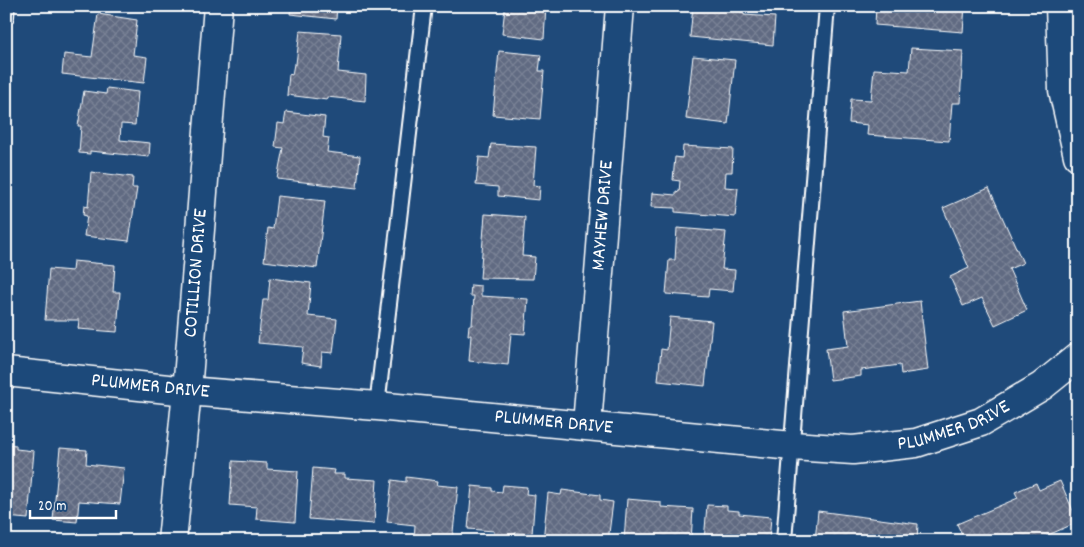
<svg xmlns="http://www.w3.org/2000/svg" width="1084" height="547" viewBox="0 0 1084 547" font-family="Dekko,sans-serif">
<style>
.building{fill:url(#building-cross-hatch);stroke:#fff}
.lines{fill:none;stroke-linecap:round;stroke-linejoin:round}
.service-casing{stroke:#fff;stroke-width:18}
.minor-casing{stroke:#fff;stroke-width:31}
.service{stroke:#1f4a7a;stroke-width:14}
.minor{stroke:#1f4a7a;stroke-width:28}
.labels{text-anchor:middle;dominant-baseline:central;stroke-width:5;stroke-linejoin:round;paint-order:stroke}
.street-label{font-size:20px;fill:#fff;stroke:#1f4a7a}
</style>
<defs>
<pattern id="building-cross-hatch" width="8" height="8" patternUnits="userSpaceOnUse" patternTransform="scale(1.25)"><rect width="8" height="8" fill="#616b82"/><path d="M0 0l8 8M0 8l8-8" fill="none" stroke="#798195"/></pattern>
</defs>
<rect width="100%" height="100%" fill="#1f4a7a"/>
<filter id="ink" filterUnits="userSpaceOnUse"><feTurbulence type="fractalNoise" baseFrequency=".02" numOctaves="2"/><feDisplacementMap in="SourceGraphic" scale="10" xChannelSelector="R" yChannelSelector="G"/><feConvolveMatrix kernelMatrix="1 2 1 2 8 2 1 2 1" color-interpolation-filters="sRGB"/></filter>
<g filter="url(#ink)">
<g class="building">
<polygon points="291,6 337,6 336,19 290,14"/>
<polygon points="546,6 544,39 502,34 505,8 498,6"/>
<polygon points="693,6 740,6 740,12 744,12 744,15 775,17 773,45 690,37"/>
<polygon points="876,6 965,6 963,32 875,25"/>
<polygon points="98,14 137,20 133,55 147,57 144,83 62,74 64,54 92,57"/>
<polygon points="300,31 341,34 338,72 366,75 365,101 327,97 327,100 287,95 289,74 292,75 294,64 296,64"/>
<polygon points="911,48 963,51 960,103 952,103 949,141 867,135 868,125 849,123 851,99 871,100 874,69 909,71"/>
<polygon points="499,51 541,55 539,71 544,71 540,119 493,115"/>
<polygon points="693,56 735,60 728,124 686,119"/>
<polygon points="107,88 138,92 135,125 121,124 120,140 150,143 149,157 90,151 90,154 79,153 81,126 78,126 84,91 106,94"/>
<polygon points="286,112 325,117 323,137 329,138 327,152 360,156 357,188 277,179 283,148 275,147 278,123 284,124"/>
<polygon points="491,144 536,147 533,185 540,186 539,200 498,196 498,187 476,185 479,157 489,158"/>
<polygon points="683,146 733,149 732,172 726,172 725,187 738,188 735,217 675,212 675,208 651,207 652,193 676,195 676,191 679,192 680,181 673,180 675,157 682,158"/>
<polygon points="91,172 133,177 132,188 137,188 129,241 84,236 87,216 83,215 84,206 88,207"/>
<polygon points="989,188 1023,263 1009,269 1027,310 995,325 982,298 963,306 950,277 969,268 943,208"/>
<polygon points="277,196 325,201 317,268 264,261 268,228 273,229"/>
<polygon points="485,214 525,217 522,256 535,257 533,279 480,278"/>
<polygon points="677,228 726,232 722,269 735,270 733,291 709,289 708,297 666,294 669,260 675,260"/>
<polygon points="73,261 115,265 113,292 120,292 117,332 78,329 79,320 45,320 49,269 72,271"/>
<polygon points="270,278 311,283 308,316 337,319 333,353 322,352 321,366 301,363 303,347 258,343 263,300 268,300"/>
<polygon points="471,285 481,286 481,296 528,299 525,334 511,333 508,365 469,361 471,335 468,335 469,325 472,325 474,296 470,296"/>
<polygon points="920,301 928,370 901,374 900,365 861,370 861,376 830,380 826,349 848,346 844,311"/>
<polygon points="670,317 712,321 705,386 658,381 661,349 667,350"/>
<polygon points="6,444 16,445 16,449 34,451 28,519 6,517"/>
<polygon points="60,448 87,450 86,464 124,468 120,504 79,501 77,522 53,520"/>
<polygon points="233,461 267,463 267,469 298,471 295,522 256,519 257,507 230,505"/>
<polygon points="313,468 335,470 334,474 345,474 345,478 377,480 374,524 309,519"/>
<polygon points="406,477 438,481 437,485 458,487 452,541 414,541 415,525 387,522 392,480 406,482"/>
<polygon points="1060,481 1078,522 1046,536 1048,541 965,541 957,524 1018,498 1015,492 1036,483 1039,490"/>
<polygon points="503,485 527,487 526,494 535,495 532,534 515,533 515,541 494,541 494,531 468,529 472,486 492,488 492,491 502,492"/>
<polygon points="562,490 600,495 600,500 613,502 608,541 543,541 548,493 561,495"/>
<polygon points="627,499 661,502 661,507 693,509 691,541 624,541"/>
<polygon points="707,505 727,506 727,510 739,511 739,514 771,517 769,541 704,541"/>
<polygon points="818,511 918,524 917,541 815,541"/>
</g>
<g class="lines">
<g class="service-casing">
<g id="service">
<polyline points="6,17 7,6"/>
<polyline points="377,406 424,6"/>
<polyline points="784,541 827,6"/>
</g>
</g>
<g class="minor-casing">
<g id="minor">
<polyline points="1060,6 1063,90 1078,156"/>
<path id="s1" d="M6 372 187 391 377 406 792 446 853 450 916 443 981 422 1042 386 1078 357"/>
<path id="s2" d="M587 425 620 6"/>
<path id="s3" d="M172 541 187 391 218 6"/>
</g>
</g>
<use href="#service" class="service"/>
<use href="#minor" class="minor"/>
</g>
</g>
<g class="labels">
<g class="street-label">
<text stroke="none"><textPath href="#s2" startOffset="210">MAYHEW DRIVE</textPath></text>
<text stroke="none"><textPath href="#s3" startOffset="269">COTILLION DRIVE</textPath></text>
<text stroke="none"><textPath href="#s1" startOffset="145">PLUMMER DRIVE</textPath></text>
<text stroke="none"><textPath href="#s1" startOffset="550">PLUMMER DRIVE</textPath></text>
<text stroke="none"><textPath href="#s1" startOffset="955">PLUMMER DRIVE</textPath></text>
</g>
</g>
<rect width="1084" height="547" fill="none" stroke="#1f4a7a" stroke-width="25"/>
<rect x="12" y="12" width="1059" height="522" fill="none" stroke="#fff" stroke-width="2" filter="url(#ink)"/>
<path d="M30 510v8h86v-8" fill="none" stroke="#ffffff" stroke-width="2.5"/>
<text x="38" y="510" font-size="15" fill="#ffffff" stroke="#1f4a7a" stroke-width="4" paint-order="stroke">20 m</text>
</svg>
